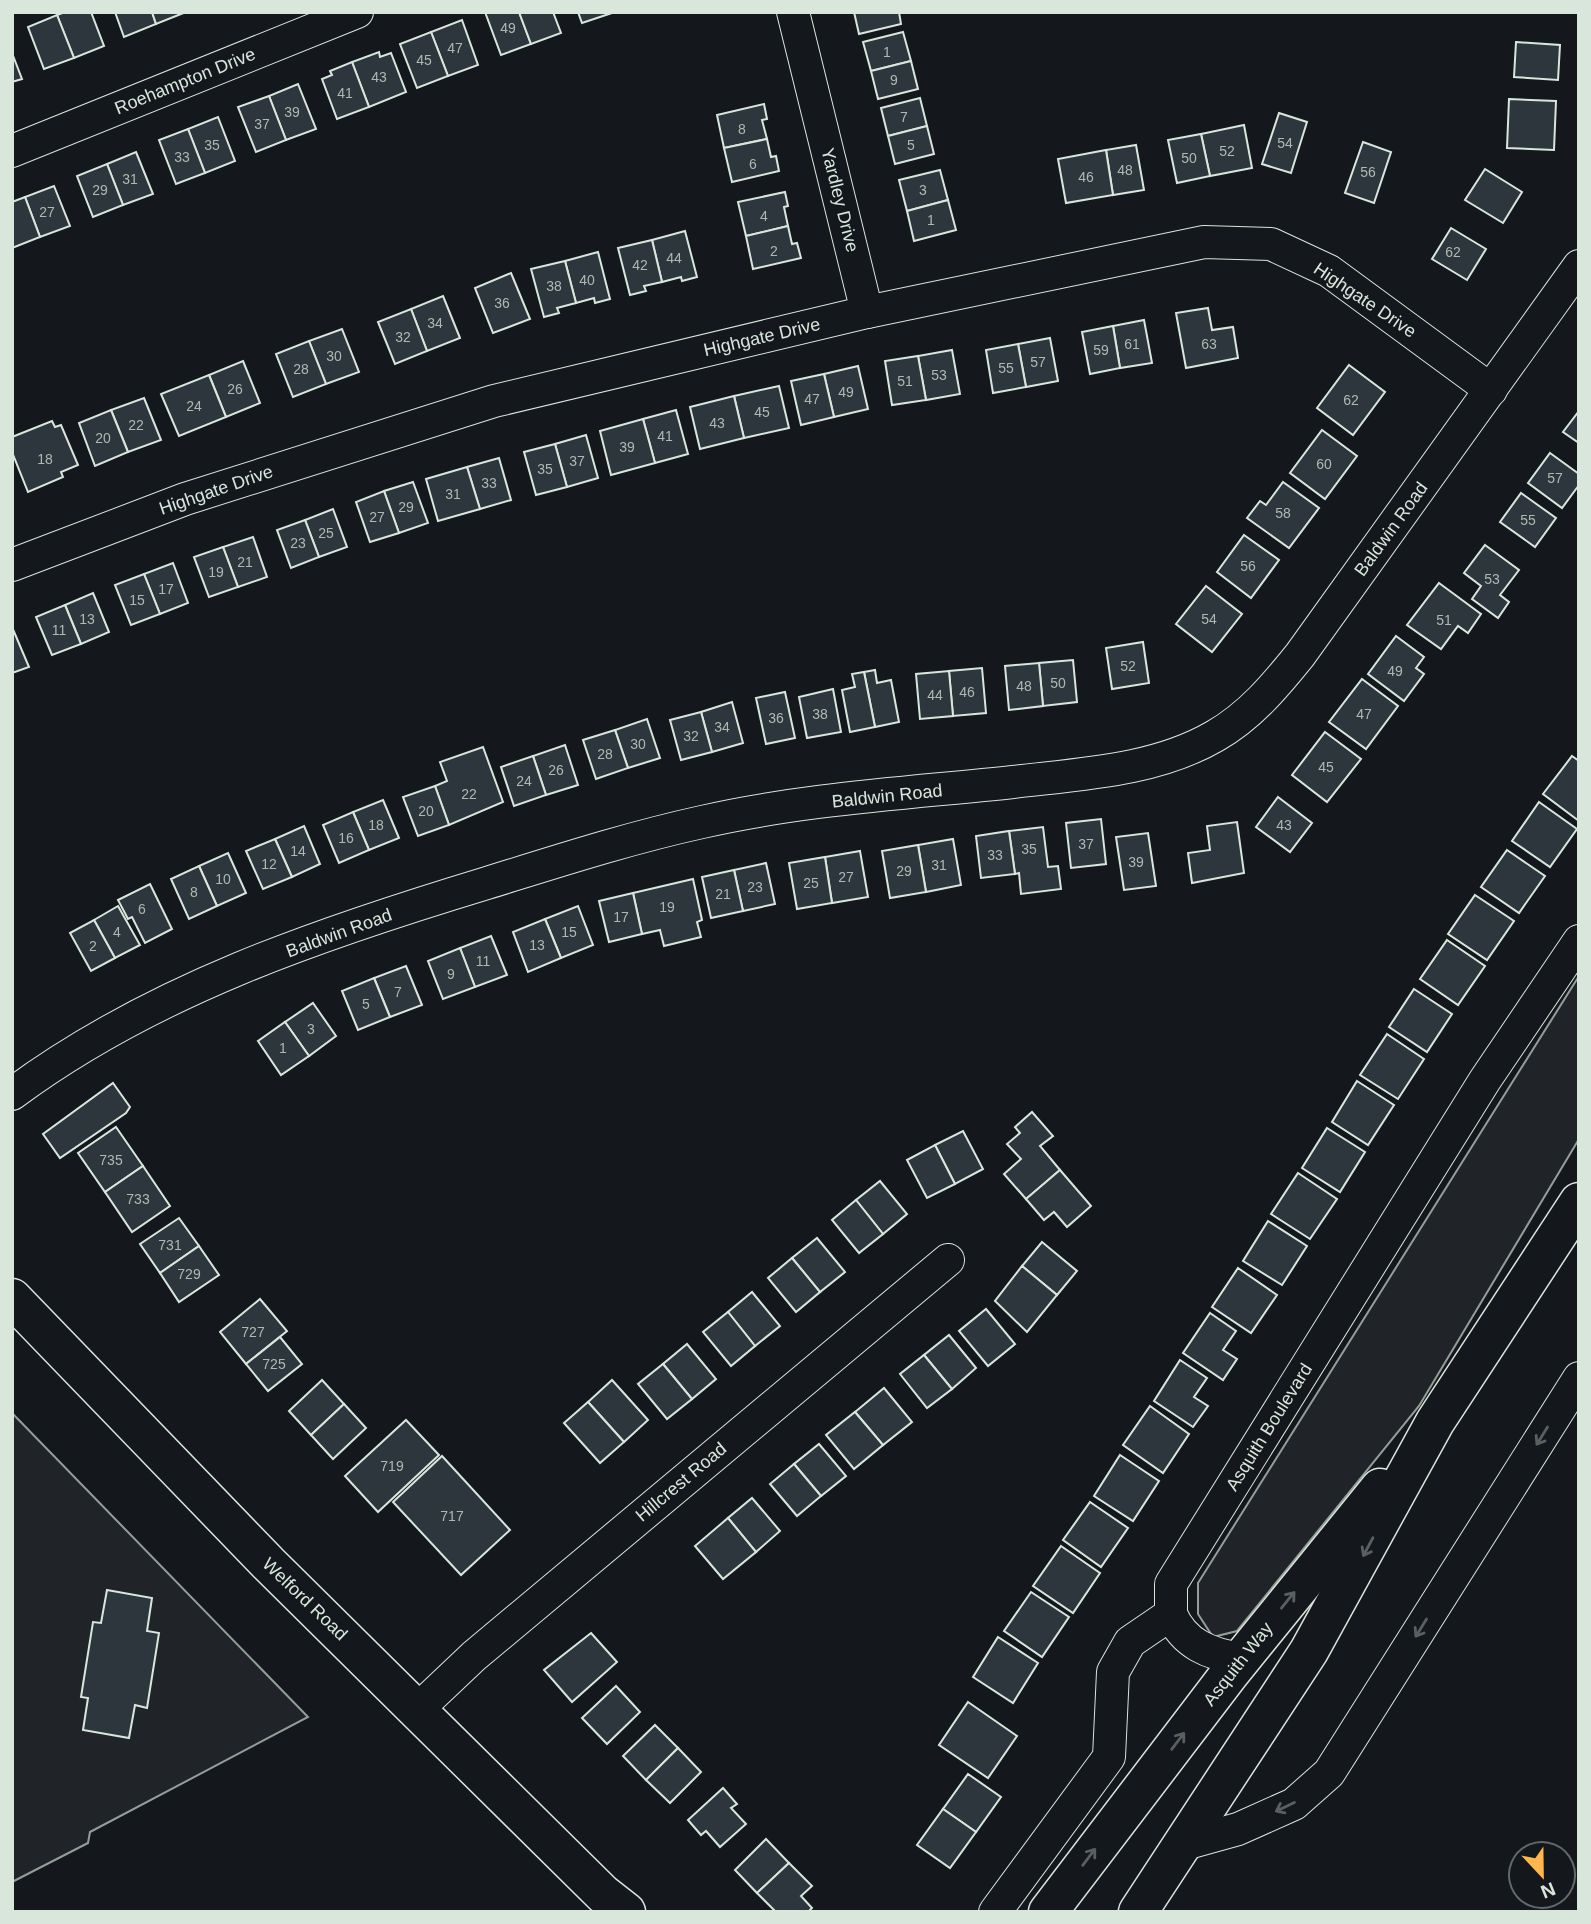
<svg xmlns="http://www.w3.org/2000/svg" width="1591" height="1924" viewBox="0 0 1591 1924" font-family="Helvetica,sans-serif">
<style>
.green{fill:#202428;stroke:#939e99;stroke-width:2}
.building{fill:#2c363c;stroke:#d8e6dc;stroke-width:2}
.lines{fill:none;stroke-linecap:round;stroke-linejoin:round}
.minor-casing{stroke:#d8e6dc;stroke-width:34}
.primary-casing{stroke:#d8e6dc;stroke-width:41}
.trunk-casing{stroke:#d8e6dc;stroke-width:41}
.minor{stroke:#14181c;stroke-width:32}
.primary{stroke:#14181c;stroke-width:38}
.trunk{stroke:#14181c;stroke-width:38}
.oneway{stroke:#59605f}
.labels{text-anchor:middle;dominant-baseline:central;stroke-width:5;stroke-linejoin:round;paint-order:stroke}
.number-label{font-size:14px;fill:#adbab4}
.street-label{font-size:18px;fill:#d8e6dc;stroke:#14181c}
</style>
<rect width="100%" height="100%" fill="#14181c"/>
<g class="green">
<polygon points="1579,976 1579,1139 1419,1406 1237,1631 1213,1637 1198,1614 1198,1583"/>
<polygon points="12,1413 308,1717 90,1832 88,1843 12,1882"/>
</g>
<g class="building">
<polygon points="65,12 91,12 104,46 74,58 57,15"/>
<polygon points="115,12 152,12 156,24 124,37"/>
<polygon points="152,12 186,12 156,24"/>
<polygon points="485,12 519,12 531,44 501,55"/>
<polygon points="519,12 553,12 561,33 531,44"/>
<polygon points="578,12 612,12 612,13 582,23"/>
<polygon points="854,12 899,12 901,24 859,34"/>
<polygon points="57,15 74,58 44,69 28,27"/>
<polygon points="462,20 478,65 448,76 431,32"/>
<polygon points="431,32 448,76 417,88 400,44"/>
<polygon points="903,32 911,61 871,71 863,42"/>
<polygon points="1516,42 1560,45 1558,80 1514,77"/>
<polygon points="379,52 380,57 391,53 406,92 369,107 352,62"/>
<polygon points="12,53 22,79 12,82"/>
<polygon points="911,61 918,89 878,99 871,71"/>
<polygon points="352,62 369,107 337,119 322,79 332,75 330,71"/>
<polygon points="298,84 316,129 286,140 269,96"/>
<polygon points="269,96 286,140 256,152 238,107"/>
<polygon points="920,98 927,126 888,136 881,108"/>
<polygon points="1509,99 1556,101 1554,150 1507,148"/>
<polygon points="764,104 767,119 762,120 767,139 724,148 717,115"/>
<polygon points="1279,113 1307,122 1291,173 1262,164"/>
<polygon points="218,117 235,161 205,173 188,129"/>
<polygon points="1244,125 1252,168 1210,176 1201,134"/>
<polygon points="927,126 934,154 895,164 888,136"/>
<polygon points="188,129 205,173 176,184 159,140"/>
<polygon points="1201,134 1210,176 1177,183 1168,140"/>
<polygon points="767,139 771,157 776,156 779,171 732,182 724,148"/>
<polygon points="1363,142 1391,152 1374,203 1345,193"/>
<polygon points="1136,145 1144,190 1113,195 1106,150"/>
<polygon points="1106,150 1113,195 1066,203 1058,159"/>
<polygon points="136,152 153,194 123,205 107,164"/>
<polygon points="107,164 123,205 93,217 77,176"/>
<polygon points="1485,169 1522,192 1503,223 1465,200"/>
<polygon points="940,170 948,200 907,211 899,180"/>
<polygon points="54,186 70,226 40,237 25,197"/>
<polygon points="785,192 788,206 784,207 788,226 746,236 738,202"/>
<polygon points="25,197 40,237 12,248 12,202"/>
<polygon points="948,200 956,230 914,241 907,211"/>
<polygon points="788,226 792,244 797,243 801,258 753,269 746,236"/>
<polygon points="1451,228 1486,249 1467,280 1432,259"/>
<polygon points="685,231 697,277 682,281 681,277 662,282 652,240"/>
<polygon points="652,240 662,282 644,286 646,291 630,295 618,248"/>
<polygon points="598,252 610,299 595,303 594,298 576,303 565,261"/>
<polygon points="565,261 576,303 557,308 559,313 544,317 531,269"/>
<polygon points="511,273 530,319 493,333 475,288"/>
<polygon points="443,296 460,338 427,351 411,309"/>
<polygon points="1208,308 1212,330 1233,327 1238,358 1186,368 1176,313"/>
<polygon points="411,309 427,351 395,364 378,322"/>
<polygon points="1144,320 1152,363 1120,368 1113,326"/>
<polygon points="1113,326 1120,368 1090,374 1082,332"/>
<polygon points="342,329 359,372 326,384 309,341"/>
<polygon points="1050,338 1058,381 1026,387 1018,344"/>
<polygon points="309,341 326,384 293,397 276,354"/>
<polygon points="1018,344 1026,387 993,393 986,350"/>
<polygon points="952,350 960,394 926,400 918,356"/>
<polygon points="918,356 926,400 892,405 885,361"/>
<polygon points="243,361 260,403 226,417 209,375"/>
<polygon points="1349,365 1385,392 1353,435 1317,408"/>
<polygon points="858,366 868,409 834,417 824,374"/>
<polygon points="824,374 834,417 801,425 791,381"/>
<polygon points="209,375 226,417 179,436 161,394"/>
<polygon points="779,386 789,428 744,438 734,396"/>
<polygon points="734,396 744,438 700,449 690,407"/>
<polygon points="144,398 161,440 128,452 111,410"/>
<polygon points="111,410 128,452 95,466 79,423"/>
<polygon points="676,410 688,454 655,463 643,419"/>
<polygon points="1579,411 1579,443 1563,432"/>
<polygon points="643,419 655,463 611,475 600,431"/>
<polygon points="52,421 55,427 61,425 78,465 61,472 63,477 28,492 12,452 12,437"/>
<polygon points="1322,430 1357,456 1325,499 1290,473"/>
<polygon points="586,435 598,478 567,487 555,444"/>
<polygon points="555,444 567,487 536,495 524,452"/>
<polygon points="1550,453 1579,474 1579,485 1562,508 1528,483"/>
<polygon points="499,458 511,500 480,509 467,467"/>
<polygon points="467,467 480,509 438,521 426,479"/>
<polygon points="413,482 428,523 399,533 384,491"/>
<polygon points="1283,482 1319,508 1289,548 1247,518 1260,501 1266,505"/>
<polygon points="384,491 399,533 370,542 356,502"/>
<polygon points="1521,493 1556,518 1535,547 1500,522"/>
<polygon points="333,509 347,547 319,557 305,520"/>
<polygon points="305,520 319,557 291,568 277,530"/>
<polygon points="1244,535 1279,560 1251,598 1217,572"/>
<polygon points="253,537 267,577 238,587 223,547"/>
<polygon points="1485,545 1519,570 1500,595 1509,602 1498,618 1472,599 1481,586 1464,573"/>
<polygon points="223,547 238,587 209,597 194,557"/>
<polygon points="173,563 188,603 160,614 144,574"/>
<polygon points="144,574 160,614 131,625 115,585"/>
<polygon points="1439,583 1481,614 1468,633 1458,626 1441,649 1407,625"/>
<polygon points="1206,586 1242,614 1212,652 1176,624"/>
<polygon points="93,593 109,632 81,644 65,605"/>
<polygon points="65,605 81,644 52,655 36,617"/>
<polygon points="12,627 29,667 12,673"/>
<polygon points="1396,636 1424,657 1416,668 1424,674 1404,701 1368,674"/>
<polygon points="1143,642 1149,683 1112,689 1106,648"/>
<polygon points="1073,660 1077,702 1043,706 1039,663"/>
<polygon points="1039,663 1043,706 1009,710 1005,666"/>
<polygon points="982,668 986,713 953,716 949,671"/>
<polygon points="875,670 877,683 891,680 899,722 875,727 864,672"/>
<polygon points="949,671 953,716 920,719 916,674"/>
<polygon points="864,672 875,727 850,732 842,690 855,687 852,674"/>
<polygon points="1362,679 1398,706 1366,749 1329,722"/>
<polygon points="833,689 841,732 807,738 799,697"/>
<polygon points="785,692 795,738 766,744 756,698"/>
<polygon points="732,702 743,743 712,752 701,712"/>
<polygon points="701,712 712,752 681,760 670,720"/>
<polygon points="647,719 660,758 628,768 615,730"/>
<polygon points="615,730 628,768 596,779 583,740"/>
<polygon points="1325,732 1361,759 1327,802 1292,775"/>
<polygon points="565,745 578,785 546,795 533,756"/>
<polygon points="483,747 503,802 449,825 435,786 447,781 440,762"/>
<polygon points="533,756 546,795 514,806 501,767"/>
<polygon points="1572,756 1579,761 1579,821 1543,794"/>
<polygon points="435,786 449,825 418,836 403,797"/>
<polygon points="1278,797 1312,823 1290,852 1256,827"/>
<polygon points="383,800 399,838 369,850 353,812"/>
<polygon points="1539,802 1577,829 1550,867 1512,841"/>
<polygon points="353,812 369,850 339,863 323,825"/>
<polygon points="1101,819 1106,864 1071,868 1066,823"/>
<polygon points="1237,822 1244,873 1192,883 1188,853 1210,850 1207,826"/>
<polygon points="304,826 320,864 292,877 275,839"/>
<polygon points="1043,827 1048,867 1058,866 1061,889 1021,894 1019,873 1015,874 1009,831"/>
<polygon points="1009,831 1015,874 981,878 976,836"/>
<polygon points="1148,833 1156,886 1124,890 1116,837"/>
<polygon points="275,839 292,877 263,889 246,851"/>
<polygon points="953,839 961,885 926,892 918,845"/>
<polygon points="918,845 926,892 890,898 882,851"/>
<polygon points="1507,850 1545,876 1519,913 1481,887"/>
<polygon points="860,851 868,897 832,903 825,857"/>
<polygon points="228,853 246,893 217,906 199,866"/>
<polygon points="825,857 832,903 797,909 789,863"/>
<polygon points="766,863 775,904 743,911 734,870"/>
<polygon points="199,866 217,906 189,919 171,879"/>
<polygon points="734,870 743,911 711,918 702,877"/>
<polygon points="693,879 702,920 697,922 701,937 664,946 660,930 642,934 633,893"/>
<polygon points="150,884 172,929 145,943 132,917 128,919 118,900"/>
<polygon points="633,893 642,934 609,942 599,901"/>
<polygon points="1475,895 1514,921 1487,960 1448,934"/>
<polygon points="118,906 140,945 115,958 94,920"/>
<polygon points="578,906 593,945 561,958 545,919"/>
<polygon points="545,919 561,958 528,972 513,932"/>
<polygon points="94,920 115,958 91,971 70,933"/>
<polygon points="491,936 507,975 475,987 460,948"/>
<polygon points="1447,940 1485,966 1458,1005 1420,979"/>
<polygon points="460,948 475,987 443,999 428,961"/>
<polygon points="406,966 422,1005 390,1017 374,978"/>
<polygon points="374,978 390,1017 358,1030 342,991"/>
<polygon points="1414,989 1452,1014 1427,1052 1389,1027"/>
<polygon points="313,1003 336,1036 309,1056 285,1022"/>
<polygon points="285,1022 309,1056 281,1075 258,1041"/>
<polygon points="1387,1034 1424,1059 1398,1099 1360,1075"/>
<polygon points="1357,1081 1394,1105 1368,1145 1332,1122"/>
<polygon points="113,1083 130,1107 126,1113 60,1158 43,1134"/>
<polygon points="1032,1112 1053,1136 1040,1146 1060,1170 1026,1199 1004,1174 1021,1159 1007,1144 1020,1133 1015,1127"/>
<polygon points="116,1127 143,1166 105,1192 78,1153"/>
<polygon points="1327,1128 1365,1152 1340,1192 1302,1168"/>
<polygon points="963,1131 983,1169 955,1184 935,1145"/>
<polygon points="935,1145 955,1184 927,1198 907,1160"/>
<polygon points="143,1166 170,1206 132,1232 105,1192"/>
<polygon points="1060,1170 1091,1206 1067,1227 1054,1212 1044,1220 1026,1199"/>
<polygon points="1298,1173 1337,1199 1310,1239 1271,1214"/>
<polygon points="880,1181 907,1214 883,1234 856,1200"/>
<polygon points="856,1200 883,1234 859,1253 832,1220"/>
<polygon points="179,1218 199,1246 160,1273 140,1244"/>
<polygon points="1268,1221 1307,1246 1282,1285 1243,1261"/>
<polygon points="817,1238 845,1272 820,1292 792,1258"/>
<polygon points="1042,1242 1077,1271 1057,1295 1022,1266"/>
<polygon points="199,1246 219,1275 179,1302 160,1273"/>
<polygon points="792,1258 820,1292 796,1312 768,1278"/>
<polygon points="1022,1266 1057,1295 1027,1332 995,1301"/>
<polygon points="1238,1268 1277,1295 1251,1333 1212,1307"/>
<polygon points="752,1292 780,1326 755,1346 728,1312"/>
<polygon points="260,1299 287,1331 246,1364 220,1332"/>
<polygon points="986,1309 1015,1344 988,1366 959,1331"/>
<polygon points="728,1312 755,1346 731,1366 703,1332"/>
<polygon points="1210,1313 1236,1331 1223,1350 1237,1359 1223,1380 1183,1353"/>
<polygon points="949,1335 976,1368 952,1389 924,1355"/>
<polygon points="280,1337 302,1364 268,1391 246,1364"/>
<polygon points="687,1344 716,1379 692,1399 663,1364"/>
<polygon points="924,1355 952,1389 927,1408 900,1374"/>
<polygon points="1180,1360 1207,1378 1194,1397 1208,1406 1193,1427 1154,1401"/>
<polygon points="663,1364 692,1399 667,1419 638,1384"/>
<polygon points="322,1380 344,1404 311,1435 289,1411"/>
<polygon points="612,1380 648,1420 624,1442 588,1402"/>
<polygon points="884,1388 912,1422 883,1445 855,1412"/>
<polygon points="588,1402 624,1442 600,1463 564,1423"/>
<polygon points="344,1404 366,1428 333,1459 311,1435"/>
<polygon points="1150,1406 1189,1434 1163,1473 1123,1445"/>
<polygon points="855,1412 883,1445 854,1469 826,1435"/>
<polygon points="406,1420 439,1455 378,1512 345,1476"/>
<polygon points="819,1444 846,1476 821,1496 794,1464"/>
<polygon points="1120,1455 1159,1481 1133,1521 1094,1496"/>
<polygon points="442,1456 510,1530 461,1575 393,1502"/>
<polygon points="794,1464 821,1496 797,1516 770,1484"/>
<polygon points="752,1498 780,1531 756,1552 728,1518"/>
<polygon points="1090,1502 1128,1528 1101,1567 1063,1540"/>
<polygon points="728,1518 756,1552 723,1579 695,1546"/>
<polygon points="1061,1546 1100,1573 1073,1613 1033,1586"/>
<polygon points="107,1590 152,1598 147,1631 159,1633 147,1708 135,1705 129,1738 83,1730 88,1698 81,1697 93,1622 101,1623"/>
<polygon points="1031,1592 1069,1617 1042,1657 1004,1631"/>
<polygon points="591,1633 617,1662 572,1702 544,1670"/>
<polygon points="998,1637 1038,1663 1013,1703 973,1677"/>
<polygon points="616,1686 640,1712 607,1744 582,1718"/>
<polygon points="968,1702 1017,1736 988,1778 939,1745"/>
<polygon points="655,1725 678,1748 646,1780 623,1756"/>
<polygon points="678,1748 701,1772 670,1803 646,1780"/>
<polygon points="968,1774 1001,1797 976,1832 943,1809"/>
<polygon points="723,1788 737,1804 731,1808 746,1824 720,1847 706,1831 701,1835 688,1820"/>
<polygon points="943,1809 976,1832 950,1868 917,1845"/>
<polygon points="766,1839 789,1863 757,1893 735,1870"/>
<polygon points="789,1863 812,1886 801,1896 812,1908 808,1912 776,1912 757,1893"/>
</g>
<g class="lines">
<g class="minor-casing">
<g id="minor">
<polyline points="793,12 867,312"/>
<polyline points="12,151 357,12"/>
<polyline points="12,565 185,499 494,401 867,312 1204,242 1271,244 1329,271 1491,390"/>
<path d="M12 1094C152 990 322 933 487 883 558 861 629 838 702 822 803 799 909 793 1013 782 1080 774 1155 771 1215 736 1250 716 1275 686 1300 655L1579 266"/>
<path d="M1171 1614C1184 1644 1209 1654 1241 1659"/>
<polyline points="418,1709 474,1656 948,1260"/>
<polyline points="1184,1844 1238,1829 1294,1804 1329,1773 1579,1378"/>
<polyline points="995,1912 1109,1757 1113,1672 1130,1642 1171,1614 1171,1584 1485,1080 1579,941"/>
</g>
</g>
<g class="primary-casing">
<polyline id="primary" points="12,1298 268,1563 603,1894 626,1912"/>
</g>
<g class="trunk-casing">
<g id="trunk">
<polyline points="1048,1912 1230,1673 1380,1488"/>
<polyline points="1138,1912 1309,1651 1435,1422 1579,1202"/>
</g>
</g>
<use href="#minor" class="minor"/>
<use href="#primary" class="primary"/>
<use href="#trunk" class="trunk"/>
</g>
<defs><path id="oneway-shaft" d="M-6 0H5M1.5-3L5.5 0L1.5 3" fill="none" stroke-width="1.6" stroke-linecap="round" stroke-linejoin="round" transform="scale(1.75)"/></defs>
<g class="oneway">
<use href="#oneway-shaft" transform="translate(1542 1436) rotate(122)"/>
<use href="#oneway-shaft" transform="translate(1368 1547) rotate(118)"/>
<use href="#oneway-shaft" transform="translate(1288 1600) rotate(-51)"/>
<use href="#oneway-shaft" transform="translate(1421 1628) rotate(122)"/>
<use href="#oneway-shaft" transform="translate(1178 1741) rotate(-53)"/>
<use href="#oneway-shaft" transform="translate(1285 1807) rotate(154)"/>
<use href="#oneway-shaft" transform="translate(1089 1857) rotate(-53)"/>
</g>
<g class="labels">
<g class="number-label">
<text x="508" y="28">49</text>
<text x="455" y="48">47</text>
<text x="887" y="52">1</text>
<text x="424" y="60">45</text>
<text x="379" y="77">43</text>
<text x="894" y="80">9</text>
<text x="345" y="93">41</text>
<text x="292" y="112">39</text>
<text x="904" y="117">7</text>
<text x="262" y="124">37</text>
<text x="742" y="129">8</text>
<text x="1285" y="143">54</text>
<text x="212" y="145">35</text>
<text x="911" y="145">5</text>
<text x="1227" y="151">52</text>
<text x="182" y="157">33</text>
<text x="1189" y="158">50</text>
<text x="753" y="164">6</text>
<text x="1125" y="170">48</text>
<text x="1368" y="172">56</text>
<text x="1086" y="177">46</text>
<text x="130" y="179">31</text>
<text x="100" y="190">29</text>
<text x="923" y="190">3</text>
<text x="47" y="212">27</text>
<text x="764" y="216">4</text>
<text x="931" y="220">1</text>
<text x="774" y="251">2</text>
<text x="1453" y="252">62</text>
<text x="674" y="258">44</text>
<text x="640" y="265">42</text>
<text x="587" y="280">40</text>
<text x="554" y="286">38</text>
<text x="502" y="303">36</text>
<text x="435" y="323">34</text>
<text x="403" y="337">32</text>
<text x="1132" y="344">61</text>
<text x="1209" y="344">63</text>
<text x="1101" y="350">59</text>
<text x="334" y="356">30</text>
<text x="1038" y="362">57</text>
<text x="1006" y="368">55</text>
<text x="301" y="369">28</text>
<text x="939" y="375">53</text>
<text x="905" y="381">51</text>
<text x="235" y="389">26</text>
<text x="846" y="392">49</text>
<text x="812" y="399">47</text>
<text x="1351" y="400">62</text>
<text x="194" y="406">24</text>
<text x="762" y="412">45</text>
<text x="717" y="423">43</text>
<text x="136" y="425">22</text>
<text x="665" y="436">41</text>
<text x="103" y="438">20</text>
<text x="627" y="447">39</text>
<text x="45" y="459">18</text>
<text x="577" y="461">37</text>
<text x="1324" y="464">60</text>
<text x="545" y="469">35</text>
<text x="1555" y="478">57</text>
<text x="489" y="483">33</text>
<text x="453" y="494">31</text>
<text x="406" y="507">29</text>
<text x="1283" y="513">58</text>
<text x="377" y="517">27</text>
<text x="1528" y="520">55</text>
<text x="326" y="533">25</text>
<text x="298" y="543">23</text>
<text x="245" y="562">21</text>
<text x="1248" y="566">56</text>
<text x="216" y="572">19</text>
<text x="1492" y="579">53</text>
<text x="166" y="589">17</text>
<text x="137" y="600">15</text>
<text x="87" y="619">13</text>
<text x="1209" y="619">54</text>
<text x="1444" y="620">51</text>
<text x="59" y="630">11</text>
<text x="1128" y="666">52</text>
<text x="1395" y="671">49</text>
<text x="1058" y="683">50</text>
<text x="1024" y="686">48</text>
<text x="967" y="692">46</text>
<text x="935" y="695">44</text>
<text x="820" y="714">38</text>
<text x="1364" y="714">47</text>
<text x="776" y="718">36</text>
<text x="722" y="727">34</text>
<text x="691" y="736">32</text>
<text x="638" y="744">30</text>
<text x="605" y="754">28</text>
<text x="1326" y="767">45</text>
<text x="556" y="770">26</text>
<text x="524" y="781">24</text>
<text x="469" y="794">22</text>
<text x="426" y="811">20</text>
<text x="376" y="825">18</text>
<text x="1284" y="825">43</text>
<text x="346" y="838">16</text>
<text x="1086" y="844">37</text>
<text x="1029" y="849">35</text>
<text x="298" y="851">14</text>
<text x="995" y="855">33</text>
<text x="1136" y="862">39</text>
<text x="269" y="864">12</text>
<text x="939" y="865">31</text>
<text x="904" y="871">29</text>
<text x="846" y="877">27</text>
<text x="223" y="879">10</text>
<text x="811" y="883">25</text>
<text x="755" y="887">23</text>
<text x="194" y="892">8</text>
<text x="723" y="894">21</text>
<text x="667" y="907">19</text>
<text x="142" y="909">6</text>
<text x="621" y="917">17</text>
<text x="117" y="932">4</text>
<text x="569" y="932">15</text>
<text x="537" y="945">13</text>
<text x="93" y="946">2</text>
<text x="483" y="961">11</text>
<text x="451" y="974">9</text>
<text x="398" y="992">7</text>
<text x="366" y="1004">5</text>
<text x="311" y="1029">3</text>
<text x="283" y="1048">1</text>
<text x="111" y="1160">735</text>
<text x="138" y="1199">733</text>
<text x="170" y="1245">731</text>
<text x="189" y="1274">729</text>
<text x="253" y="1332">727</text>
<text x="274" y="1364">725</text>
<text x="392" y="1466">719</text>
<text x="452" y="1516">717</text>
</g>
<g class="street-label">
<text transform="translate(185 81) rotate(-22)">Roehampton Drive</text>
<text transform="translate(840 200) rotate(76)">Yardley Drive</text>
<text transform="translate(1365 300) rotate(34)">Highgate Drive</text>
<text transform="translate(762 337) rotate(-13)">Highgate Drive</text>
<text transform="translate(216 490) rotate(-19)">Highgate Drive</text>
<text transform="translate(1391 529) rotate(-54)">Baldwin Road</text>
<text transform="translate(887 796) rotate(-6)">Baldwin Road</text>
<text transform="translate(339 933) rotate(-20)">Baldwin Road</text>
<text transform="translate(1269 1427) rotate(-58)">Asquith Boulevard</text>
<text transform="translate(681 1482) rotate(-40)">Hillcrest Road</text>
<text transform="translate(305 1599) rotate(44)">Welford Road</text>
<text transform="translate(1238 1664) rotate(-52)">Asquith Way</text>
</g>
</g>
<rect width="1591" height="1924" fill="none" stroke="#d8e6dc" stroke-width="28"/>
<g transform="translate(1542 1875) rotate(158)"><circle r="33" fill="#14181c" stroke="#626a69" stroke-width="2"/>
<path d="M0-5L12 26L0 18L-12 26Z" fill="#ffb74d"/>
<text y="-10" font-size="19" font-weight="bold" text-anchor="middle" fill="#d8e6dc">N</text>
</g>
</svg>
